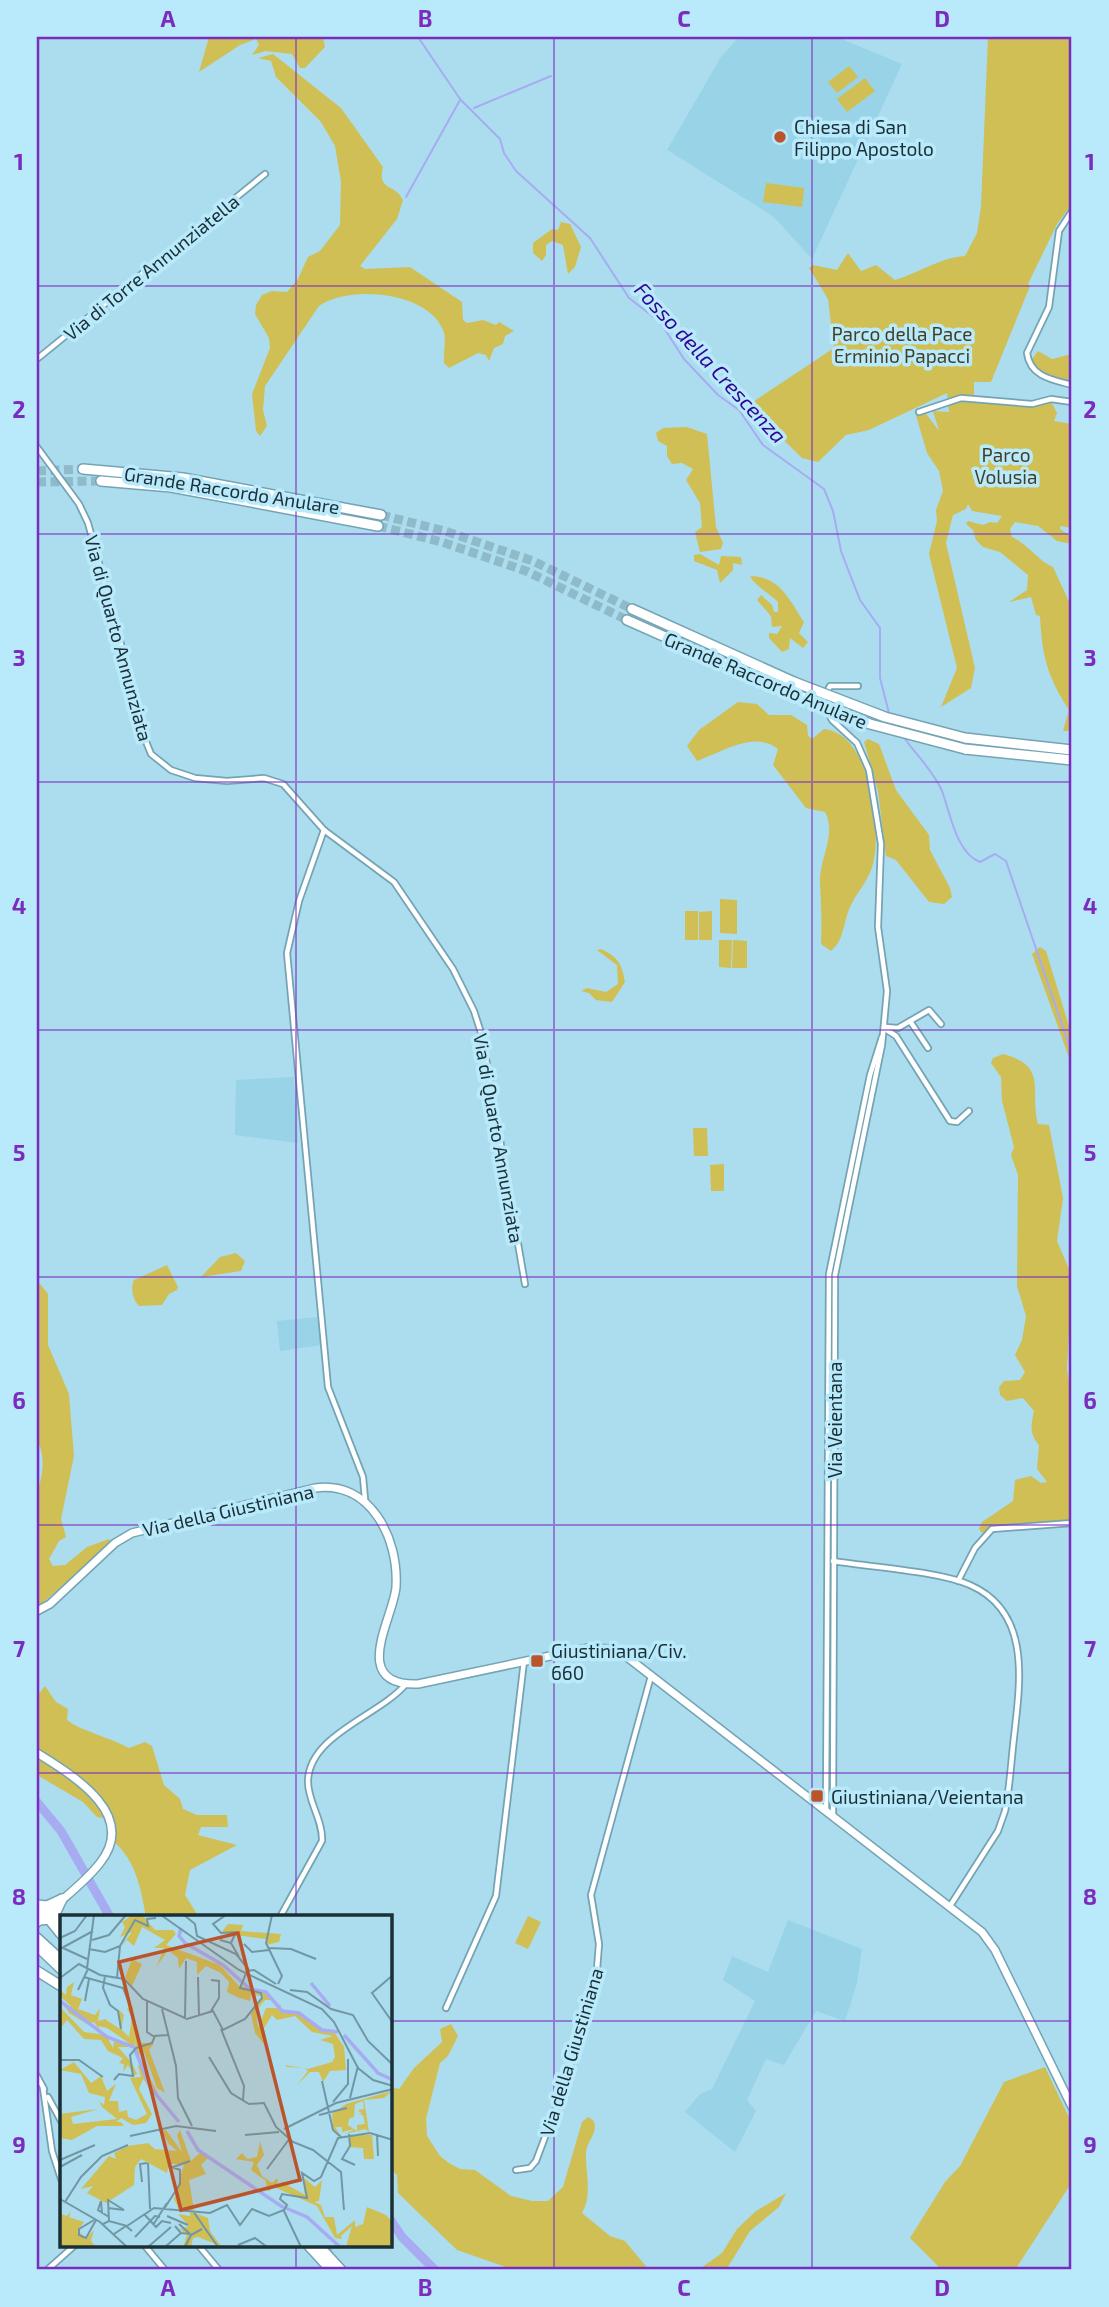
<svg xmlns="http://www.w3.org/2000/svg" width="1109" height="2307" viewBox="0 0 1109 2307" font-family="'Exo 2',sans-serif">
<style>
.built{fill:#98d3e7}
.green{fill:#cfbf55}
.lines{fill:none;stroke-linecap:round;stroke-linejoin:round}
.stream{stroke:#a7acf2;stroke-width:2}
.river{stroke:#a7acf2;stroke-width:9}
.highway-tunnel{stroke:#8fbac9;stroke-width:9;stroke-dasharray:9 4.5;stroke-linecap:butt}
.street-casing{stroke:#74a4b4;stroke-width:8}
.secondary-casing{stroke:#74a4b4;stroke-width:10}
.highway-casing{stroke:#74a4b4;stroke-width:12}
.street{stroke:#fff;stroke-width:4.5}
.secondary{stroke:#fff;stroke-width:7}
.highway{stroke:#fff;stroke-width:9}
.highway-bridge-casing{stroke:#74a4b4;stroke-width:12;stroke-linecap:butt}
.highway-bridge{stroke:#fff;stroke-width:9}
.grid{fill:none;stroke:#7b2cbf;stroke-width:2;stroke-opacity:0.55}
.poi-dot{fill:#bb542b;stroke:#b9eafb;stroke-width:2.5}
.labels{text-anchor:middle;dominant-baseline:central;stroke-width:7;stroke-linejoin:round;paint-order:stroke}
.poi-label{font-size:19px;fill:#1b2f36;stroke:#b9eafb;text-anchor:start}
.street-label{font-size:19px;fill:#1b2f36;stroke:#b9eafb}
.park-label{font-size:19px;fill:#433f26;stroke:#b9eafb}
.water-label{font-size:21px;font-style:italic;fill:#300495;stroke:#b9eafb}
.inset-river{fill:none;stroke:#a7acf2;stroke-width:3.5}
.inset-road{fill:none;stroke:#7297a4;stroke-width:2}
.view{fill:#bb542b;fill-opacity:0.15;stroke:#bb542b;stroke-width:3.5}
.inset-edge{fill:none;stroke:#1b2f36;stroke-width:3.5}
.neatline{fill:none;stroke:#7b2cbf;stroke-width:2.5}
.grid-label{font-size:23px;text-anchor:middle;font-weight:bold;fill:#7b2cbf}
</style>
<rect width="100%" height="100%" fill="#acddee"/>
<g class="built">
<polygon points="739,37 837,37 902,64 812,259 773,216 667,150 721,57"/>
<polygon points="294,1077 298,1143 235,1135 236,1080"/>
<polygon points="317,1317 321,1345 280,1351 277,1321"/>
<polygon points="788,1920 862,1949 857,1983 845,2021 816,2011 784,2065 766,2059 747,2100 756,2111 735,2152 685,2112 700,2094 712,2089 755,2001 723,1980 732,1956 768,1972"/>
</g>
<g class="green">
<polygon points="209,37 323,37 325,47 305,68 300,68 292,54 265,51 252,55 259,45 256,39 240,45 199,72"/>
<path d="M988 37H1072V204L1057 224 1028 284 1030 286 991 382H974V400L1025 406 1038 400 1051 401 1057 413 1054 421 1072 424V528L1060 526V529L1072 537V544L1057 541 1038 526 1015 522 1010 529 1012 537C1029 545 1038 561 1053 567L1072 608V731H1063L1069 710C1047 676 1042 656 1040 616L1036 615 1031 597 1009 602 1027 590 1028 575 1000 552 983 547 976 540 973 530 966 524 968 521 983 525 990 522 997 523 1002 516 972 511 968 504 966 509 953 515 946 543 975 668 971 688 941 707 957 668 929 554 937 521 936 510 943 491 939 471 927 453 915 412 921 407 939 431 933 411 949 412 947 393 869 430 846 435 818 462 802 458 748 405 834 348 828 299 809 268 813 265 837 270 848 253 861 271 876 265 895 280C919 273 939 258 965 256L977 233 981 207Z"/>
<path d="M273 54 341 108 383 167C377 192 395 183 403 200L397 219 360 266 365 269 410 267 462 302 463 320 467 323 483 320 496 325 499 322 514 331 505 336 503 344 494 348 489 361 486 355 478 353 449 368 444 363C443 353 447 339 443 330 427 291 349 285 319 306L265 386 263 410 267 426 260 436 256 431 252 394 270 348 269 338 255 314 256 305 262 295 272 291 287 292 298 279 308 257 320 251 340 225 341 182 335 146 321 122 276 77 271 61 258 58Z"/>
<polygon points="849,66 858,77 837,93 828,82"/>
<polygon points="865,78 875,91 847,112 837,99"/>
<polygon points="766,183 804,188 802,207 763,202"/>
<polygon points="561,222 570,224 581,247 575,267 568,274 563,245 552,241 546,245 546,255 542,261 533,253 533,243 552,229 558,230"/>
<polygon points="1038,351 1052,359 1072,354 1072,386 1044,375 1029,363"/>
<polygon points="687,427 707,434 716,527 723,543 721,549 700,552 695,532 702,527 700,503 686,480 693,469 682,463 672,464 667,456 667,446 658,441 656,433 663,428"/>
<polygon points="700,554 719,565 721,556 741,557 742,565 733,563 733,570 720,583 717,570 694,561 694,555"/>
<path d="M750 576C780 576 790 601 804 622L799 633 808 642 803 648 790 638 789 649 782 652 769 638V633L777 634 782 626 772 627 771 616 757 600 761 595 772 605 774 612H778V602C769 593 756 587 750 576Z"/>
<path d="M738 702 757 704 769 715H791L807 725 808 736 812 739 824 729C871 733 882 829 873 864 869 881 854 895 848 912 843 927 843 941 831 951L821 944C822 923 821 904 820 883 819 858 837 835 825 812L806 808 773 765 778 749C755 730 722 752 697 761L687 746 699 730Z"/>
<polygon points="868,739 879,744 896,790 929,835 930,850 950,888 952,897 944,904 929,902 896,860 886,856 878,791 864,742"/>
<polygon points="720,899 737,900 737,934 720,933"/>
<rect x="685" y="911" width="13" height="29"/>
<polygon points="712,911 712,940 699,940 699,912"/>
<polygon points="719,940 732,940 731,968 719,967"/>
<polygon points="733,940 747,941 747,968 732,968"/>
<polygon points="1040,947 1046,951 1072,1036 1072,1066 1032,954"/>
<path d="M601 949C618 957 622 964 625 982L612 1002 596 1000 589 993 581 991 587 988 606 992 618 984 617 965 597 950Z"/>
<path d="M1003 1054C1049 1066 1029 1090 1038 1124L1049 1125 1063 1198 1057 1241 1072 1276 1067 1369 1072 1400V1522L1008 1524 982 1533 979 1529 982 1522 1013 1501 1015 1480 1031 1476 1041 1483 1047 1482 1037 1469 1039 1445C1029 1434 1031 1424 1034 1411L1023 1398 1007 1401 1000 1395 999 1387 1004 1381 1020 1380 1025 1372 1015 1355 1022 1340 1026 1316 1017 1286 1018 1175 1011 1155 1014 1147 1002 1101 1001 1077 991 1063 993 1058Z"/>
<polygon points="693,1128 707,1128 708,1156 694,1156"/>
<polygon points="724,1164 724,1191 711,1191 710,1165"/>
<polygon points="236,1253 245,1261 241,1271 201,1277 220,1257"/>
<path d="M167 1265 178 1287 177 1290 169 1294 162 1305 139 1306C133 1299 130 1289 134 1280Z"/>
<path d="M37 1280 48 1294V1345L69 1394 74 1456 61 1519 66 1537 59 1541 49 1559 53 1566 65 1565 87 1547 109 1539 111 1543 37 1608V1493C43 1475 46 1457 37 1440Z"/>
<path d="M45 1686 56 1702 68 1709 67 1720C79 1730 111 1738 129 1748L145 1742 152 1746 164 1785 180 1799 183 1809 197 1815H227L228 1827H201L198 1835 237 1845 190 1870 185 1895 199 1917H146C141 1889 136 1860 113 1841 111 1789 75 1777 37 1751V1696Z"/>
<polygon points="37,1758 79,1785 95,1799 104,1813 103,1818 97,1817 83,1802 37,1775"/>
<polygon points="528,1916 541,1922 528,1949 515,1943"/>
<path d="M451 2024 458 2036 448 2056 440 2063 426 2119 427 2136 440 2156 449 2163 460 2169 475 2170 511 2196 532 2201H548L563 2187 582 2122 588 2117 594 2121C598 2134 587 2141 586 2152 585 2173 593 2194 582 2213L610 2236 625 2241 649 2270H514L457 2250 398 2193 397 2175 390 2169V2087L399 2089 414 2068 442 2042 440 2029Z"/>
<polygon points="1045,2067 1072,2124 1072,2182 1015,2270 942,2270 910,2238 945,2182 960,2166 1004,2082"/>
<polygon points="786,2193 779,2207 750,2231 726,2270 698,2270 722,2253 737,2229 756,2211"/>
</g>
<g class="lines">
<g class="stream">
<polyline points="418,37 460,99 500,139 504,153 516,171 590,238 629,298 660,322 684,359 718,395 739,410 763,445 824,489 833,511 841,551 849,572 860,600 880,628 880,678 889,713"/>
<polyline points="474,108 551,76"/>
<polyline points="406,197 460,100"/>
<path d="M903 736C915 754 933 770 942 791 950 812 956 853 980 862L995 854 1006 861 1072 1054"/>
<polyline points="329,2246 334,2257"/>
</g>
<g class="river">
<polyline points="37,1802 61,1831 110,1917"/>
<polyline points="390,2219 402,2237 435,2270"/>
</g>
<g class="highway-tunnel">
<polyline points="37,471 83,469"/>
<polyline points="37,482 101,481"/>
<polyline points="381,515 445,531 533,561 632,609"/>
<polyline points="378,526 442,542 526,571 627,620"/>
</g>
<g class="street-casing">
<g id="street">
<path d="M1072 211 1059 231 1049 307 1027 353C1030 377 1053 380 1072 385"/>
<polyline points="37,359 265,174"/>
<polyline points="919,412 961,398 1032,404 1051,399 1072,402"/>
<polyline points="37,447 79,504 88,523 120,640 136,717 151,754 171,770 195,778 227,781 264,778 283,784 324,830 394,882 453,969 474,1011 482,1036 525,1284"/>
<polyline points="324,830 299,901 287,953 328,1387 363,1477 365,1499"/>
<polyline points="910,1021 928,1048"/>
<polyline points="885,1027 898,1028 929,1010 941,1024"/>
<polyline points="885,1029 896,1036 950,1121 957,1122 969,1111"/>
<path d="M833 1561C870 1567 938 1571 970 1585 1032 1612 1020 1683 1014 1737 1011 1762 1010 1787 1005 1811L998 1831 950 1906"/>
<polyline points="958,1581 975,1548 992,1529 1072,1523"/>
<polyline points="826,1810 829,1274 870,1075 882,1037"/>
<polyline points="833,1815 835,1275 882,1045 887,991 878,927 881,844 869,770 857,743 832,720 822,701 830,686 858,686"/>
<path d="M280 1917 322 1841C323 1820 308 1802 308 1782 308 1735 379 1716 406 1684"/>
<polyline points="446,2008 496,1896 524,1661"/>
<polyline points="37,2076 44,2089"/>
<polyline points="43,2088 52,2151 61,2179"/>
<polyline points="48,2097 61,2121"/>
<polyline points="516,2170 530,2168 536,2161 565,2084 597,1969 599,1944 591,1895 651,1676"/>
<polyline points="145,2246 165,2270"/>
<polyline points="199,2246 219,2270"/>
<polyline points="47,2270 74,2246"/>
</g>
</g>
<g class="secondary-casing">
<g id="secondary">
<path d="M37 1611 50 1604 115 1543 132 1533 315 1488C370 1480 399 1538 396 1587 394 1617 348 1686 418 1684L588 1648 610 1649 627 1657 982 1932 995 1950 1072 2107"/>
<path d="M37 1753C72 1775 139 1814 100 1863 82 1886 56 1903 37 1923"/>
</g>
</g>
<g class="highway-casing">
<g id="highway">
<polyline points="83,469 183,478 381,515"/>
<polyline points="101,481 171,487 378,526"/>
<polyline points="632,609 794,682"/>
<polyline points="627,620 787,691"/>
<polyline points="965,738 1072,750"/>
<polyline points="965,749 1072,760"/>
<polyline points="37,1905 47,1906 62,1899"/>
<polyline points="37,1907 41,1912 40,1920 49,1919 61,1934"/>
<polyline points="56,1926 54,1916 62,1899"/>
<polyline points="37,1938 61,1960"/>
<polyline points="37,1946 61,1969"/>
<polyline points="37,1971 61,1986"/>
<polyline points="309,2246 331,2270"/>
<polyline points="319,2246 341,2270"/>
</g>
</g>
<use href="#street" class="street"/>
<use href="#secondary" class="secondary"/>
<use href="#highway" class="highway"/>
<g class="highway-bridge-casing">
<g id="highway-bridge">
<polyline points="794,682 885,717 965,738"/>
<polyline points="787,691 870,724 965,749"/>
</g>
</g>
<use href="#highway-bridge" class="highway-bridge"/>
</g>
<path class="grid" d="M296 37V1917M554 37V2270M812 37V2270M37 286H1072M37 534H1072M37 782H1072M37 1030H1072M37 1277H1072M37 1525H1072M37 1773H1072M37 2021H61M390 2021H1072M296 2246V2270"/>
<g class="poi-dot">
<circle cx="780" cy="137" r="7"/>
<rect x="530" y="1654" width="14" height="14" rx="3.5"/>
<rect x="810" y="1789" width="14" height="14" rx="3.5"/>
</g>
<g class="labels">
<g class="poi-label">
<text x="794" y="126">Chiesa di San<tspan x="794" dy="22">Filippo Apostolo</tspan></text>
<text x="551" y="1650">Giustiniana/Civ.<tspan x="551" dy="22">660</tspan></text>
<text x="831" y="1796">Giustiniana/Veientana</text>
</g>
<g class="street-label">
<text transform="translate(151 267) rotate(-39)">Via di Torre Annunziatella</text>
<text transform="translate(232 490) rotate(9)">Grande Raccordo Anulare</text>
<text transform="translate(119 638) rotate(75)">Via di Quarto Annunziata</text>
<text transform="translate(766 680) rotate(23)">Grande Raccordo Anulare</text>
<text transform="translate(499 1138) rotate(80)">Via di Quarto Annunziata</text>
<text transform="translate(834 1420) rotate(-90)">Via Veientana</text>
<text transform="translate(228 1510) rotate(-13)">Via della Giustiniana</text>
<text transform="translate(571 2052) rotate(-73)">Via della Giustiniana</text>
</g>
<g class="park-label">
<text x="902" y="333">Parco della Pace<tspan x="902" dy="22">Erminio Papacci</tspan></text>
<text x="1006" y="454">Parco<tspan x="1006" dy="22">Volusia</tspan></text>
</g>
<g class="water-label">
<text transform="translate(711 362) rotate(47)">Fosso della Crescenza</text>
</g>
</g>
<g transform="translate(60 1915)">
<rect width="332" height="332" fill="#acddee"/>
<path d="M71 1H83L95 15H113L116 19 106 30 160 50 179 71 203 76 211 85H205L196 96 198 113 206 93H218L220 89 222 95 238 97 262 114 273 115 284 132 286 155 270 156 263 167 259 157H250L237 170 248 156 244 153 227 152 225 150 248 154 272 147 275 142 273 129 260 125 273 121 252 117 235 101 217 105 212 100 204 113 208 134 195 118 191 99 203 81 191 80 190 86 177 82 167 77 169 67 161 58 146 51 137 60V47L126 43 119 54 118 43 108 35 97 51 104 33H94L105 25 82 12 74 31 67 25 61 31 72 17 60 22 65 12 62 7ZM168 9 183 10 181 16 221 19 219 27 206 30V24L161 18ZM72 44 82 49 72 71 65 63ZM14 67 11 80 22 84 18 94 35 100 40 93 38 106 45 104 60 114 58 94 64 100 61 114 69 122 72 102 67 94 73 91 74 115 76 112 81 128H94L89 135 105 178 97 173 84 137 81 133 79 142 76 139 75 121V132H58L72 148 77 159 74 161 68 150 63 157 64 149 59 148 63 143 48 136 41 125 24 124 7 105 0 114V92L24 117 46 120 53 133 54 127 69 128 47 113 38 111 41 117 34 107 27 109 9 98 6 93 11 91 0 81V75L6 80 7 72ZM14 147 31 168 41 161 47 176 56 169 49 186H58L59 197 67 195 68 202 76 205 87 199 70 163 81 162 78 151 82 147 104 191 83 164 79 174 92 199 86 208 73 210 61 203 56 207H61L64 211H37L12 225 0 223V199L38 194 11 202 13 209 57 204 42 192 39 186 44 190 45 182 29 178 21 159 0 155ZM332 176 324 183 304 185 309 217 305 214 286 219 295 214 282 217V212H275L281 221 273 214 272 199 286 189ZM303 186 304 194 298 195 302 199 298 200H303L305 209 297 210V216L288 210 289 204 294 202 295 189ZM106 215 122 237 117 220 120 215 131 246 140 238 149 242 141 250 146 259 129 265 134 295 120 296 114 284 124 249H110L117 255 108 253 107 258 81 244 75 252 74 270 46 288 27 278 33 271 21 274 49 241 56 244 54 238 68 231 88 228 95 234 117 236 108 228 102 216ZM289 220H312L314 244H304L303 233 290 232ZM200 226 204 240 197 250 202 261 212 268 217 263 218 270 222 267 245 280 243 262 255 272 262 265 259 286 254 287 261 290 265 302H274L277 320 295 305V312L303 309 307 292 326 300 332 307V332H286L292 311 281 321 282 324 275 323 257 291 214 272 209 276 207 275 206 266 191 255 194 247 176 244 182 238 187 244 197 242ZM11 296 9 302 24 307 18 315 26 324 34 315 31 326 36 332H0L1 299 7 301ZM130 296 148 303 150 316 161 331 138 322 133 323 131 332H123L127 320 120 314 129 311 118 299 130 301Z" fill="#cfbf55" fill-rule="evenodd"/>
<path class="inset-river" d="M121 13 119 21 125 28 163 50 190 74 206 77 222 96 239 98 262 115 278 117M251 68 270 91M0 86 47 122 74 132 90 172 119 207M284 120 318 158 333 165M127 216 138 235 221 291 247 302 280 332"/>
<path class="inset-road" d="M101 0 179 55 262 94 274 107 298 153 313 165 333 171M124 0 135 9 137 21 176 39 189 55M166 0 153 9 161 18 176 17 171 28M212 0 206 28 222 61 218 69M0 23 15 16 27 0M32 25 49 20 66 0M160 25 171 28 179 42M184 29 192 37 209 35M3 33 27 44M208 33 231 34 256 44M0 34 33 16M29 34 45 37 60 31M27 53 34 0M333 60 312 78 333 108M45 61 43 73 50 90M24 62 63 73 69 88M138 62 139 101M0 63 19 49 40 60 64 64 83 84 127 104 153 96 163 115 185 104 202 83 201 78 180 73 187 56 194 55 216 69M57 63 60 31 75 5 88 11 87 4 96 3M151 65 159 66V83L151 96M18 75 28 54M230 75 247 77 271 94 293 100 308 126 333 150M25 86 29 64M87 86V117L93 121 109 120M50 90 58 96 61 114M102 94 116 151 118 183 132 211M125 103 126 46M161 114 184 171 183 185M149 142 171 178 189 189 204 188 216 212 233 227 253 235 281 257 284 295M0 145H19L43 162M54 165 59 159 73 161 70 140 76 133 92 128 95 121M262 166 273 215 281 222M290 183 298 151M273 187 288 169V144M259 200 287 193M224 214 276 188 333 174M289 219 290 231 282 244 295 250M317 219 318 241M185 220 219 217M70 221 116 211 156 216M0 245 35 230M88 248 90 294M0 252 22 240M207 254 230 223M82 267 80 249 87 248M0 284 40 307 67 332M5 287 21 262 42 241 68 230M48 293 64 295 48 285 49 306M104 294 120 269V255L113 252 130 246M133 296 158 332M224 296 241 332M42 298 41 286 38 295 49 302M84 299 96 312 102 306 111 308M107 301 128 310M34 305 19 314V320L26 323 36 305M43 309 49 306 67 311 94 293 150 298 167 290 180 310 192 294 209 301 224 295 227 290 220 284 222 279 247 283 242 258 254 266 261 262 278 223 310 218 333 225M119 309 130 319 121 318M93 310 107 288M54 319 66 311 72 316M75 322 95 301 100 302M178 330 195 323 207 332M88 332 111 312M105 332 121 318 115 311M125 332 131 320 142 314"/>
<path class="view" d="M178 18 240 265 121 295 59 47Z"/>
<rect width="332" height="332" class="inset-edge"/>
</g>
<rect width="1109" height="2307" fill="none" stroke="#b9eafb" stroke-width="77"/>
<rect x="38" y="38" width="1032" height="2230" class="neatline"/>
<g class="grid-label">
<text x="168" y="27">A</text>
<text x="425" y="27">B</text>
<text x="684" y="27">C</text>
<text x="942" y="27">D</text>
<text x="19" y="170">1</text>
<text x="1090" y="170">1</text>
<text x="19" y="418">2</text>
<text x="1090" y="418">2</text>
<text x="19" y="666">3</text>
<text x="1090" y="666">3</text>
<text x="19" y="914">4</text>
<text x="1090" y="914">4</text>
<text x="19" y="1161">5</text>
<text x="1090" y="1161">5</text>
<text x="19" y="1409">6</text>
<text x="1090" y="1409">6</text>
<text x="19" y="1657">7</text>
<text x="1090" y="1657">7</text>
<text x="19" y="1905">8</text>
<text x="1090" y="1905">8</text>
<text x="19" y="2153">9</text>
<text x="1090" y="2153">9</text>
<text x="168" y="2296">A</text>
<text x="425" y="2296">B</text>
<text x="684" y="2296">C</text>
<text x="942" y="2296">D</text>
</g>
</svg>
